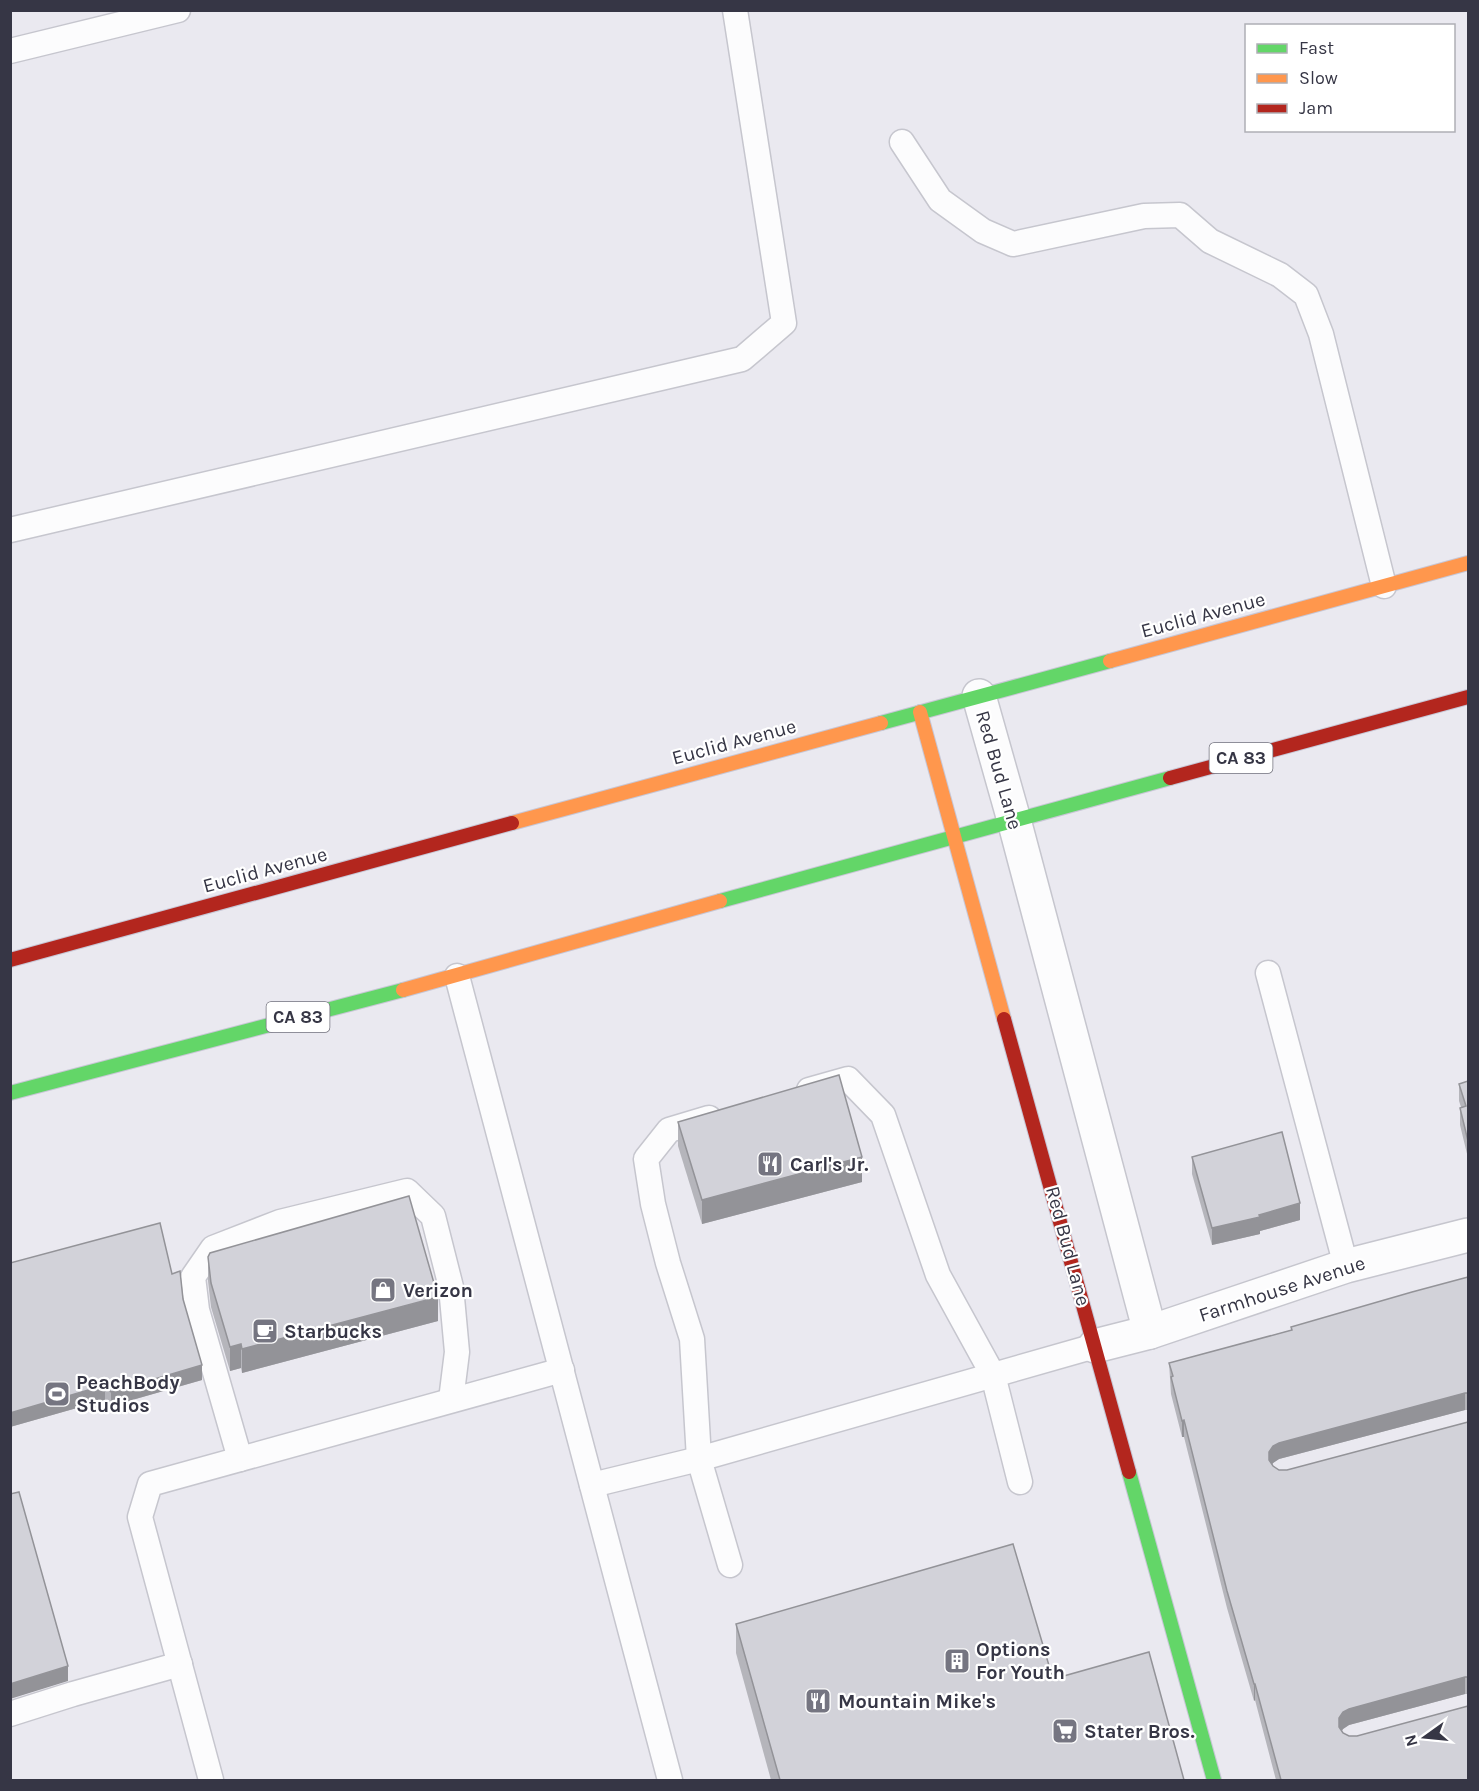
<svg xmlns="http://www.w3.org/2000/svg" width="1479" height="1791" viewBox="0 0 1479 1791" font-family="Karla,sans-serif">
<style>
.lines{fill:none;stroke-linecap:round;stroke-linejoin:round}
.lane-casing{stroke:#c6c6ce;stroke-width:27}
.street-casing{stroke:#c6c6ce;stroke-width:36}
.fast-casing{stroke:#c7c6d5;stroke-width:16}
.slow-casing{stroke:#c7c6d5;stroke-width:16}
.jam-casing{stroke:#c7c6d5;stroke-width:16}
.lane{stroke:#fcfcfd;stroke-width:24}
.street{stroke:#fcfcfd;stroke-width:33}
.fast{stroke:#63d668;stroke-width:14}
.slow{stroke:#ff974d;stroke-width:14}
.jam{stroke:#b3261e;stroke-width:14}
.wall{fill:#b5b5bb}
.shaded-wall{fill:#939398}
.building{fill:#d2d2d9;stroke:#939398;stroke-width:1.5}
.labels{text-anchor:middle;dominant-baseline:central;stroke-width:4.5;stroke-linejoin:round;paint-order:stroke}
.shield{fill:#fff;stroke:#72727d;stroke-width:1.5}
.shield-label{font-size:18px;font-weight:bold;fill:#363645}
.street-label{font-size:20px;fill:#363645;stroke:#fff}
.poi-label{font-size:20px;font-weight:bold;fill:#363645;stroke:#fff;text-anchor:start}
</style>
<rect width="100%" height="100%" fill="#eae9f0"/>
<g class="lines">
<g class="lane-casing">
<g id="lane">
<polyline points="10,51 178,10"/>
<polyline points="902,142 940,200 983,231 1013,244 1144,216 1180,215 1210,241 1280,275 1306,295 1321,334 1384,586"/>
<polyline points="10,530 742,359 784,323 735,10"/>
<polyline points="1268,973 1346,1266"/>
<polyline points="457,976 670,1780"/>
<polyline points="809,1090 848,1079 883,1115 938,1275 993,1375 1020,1482"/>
<polyline points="709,1118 669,1130 646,1159 653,1204 668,1263 692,1339 699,1459 730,1565"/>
<polyline points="240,1459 197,1310 193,1277 213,1248 280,1222 407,1191 433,1216 451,1287 457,1352 451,1400"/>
<polyline points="592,1485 699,1459 1095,1346"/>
<polyline points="10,1714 73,1694 180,1664"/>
<polyline points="211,1780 140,1517 150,1484 562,1370"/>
</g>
</g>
<g class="street-casing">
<g id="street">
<polyline points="979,696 1014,820 1150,1332"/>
<polyline points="1095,1346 1150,1332 1346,1266 1468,1235"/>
</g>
</g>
<g class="fast-casing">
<g id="fast">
<polyline points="881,723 1110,661"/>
<polyline points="720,901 1170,778"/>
<polyline points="10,1093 403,990"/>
<polyline points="1129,1472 1214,1780"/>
</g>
</g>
<g class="slow-casing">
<g id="slow">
<polyline points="1110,661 1468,563"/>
<polyline points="920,712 1004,1019"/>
<polyline points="512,823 881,723"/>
<polyline points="403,990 720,901"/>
</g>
</g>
<g class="jam-casing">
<g id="jam">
<polyline points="1170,778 1468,697"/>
<polyline points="10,960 512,823"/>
<polyline points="1004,1019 1129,1472"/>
</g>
</g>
<use href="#lane" class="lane"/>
<use href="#street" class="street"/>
<use href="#fast" class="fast"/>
<use href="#slow" class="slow"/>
<use href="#jam" class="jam"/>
</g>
<g class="wall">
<polygon points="1468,1081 1468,1158 1460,1125 1460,1108 1461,1107 1459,1101 1459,1084"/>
<polygon points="678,1122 862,1182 702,1224 678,1146"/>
<polygon points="1192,1157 1300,1220 1260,1231 1260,1234 1212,1245 1192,1174"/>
<polygon points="208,1257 438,1321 242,1373 241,1368 230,1371 211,1307 208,1281"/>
<polygon points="172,1274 202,1380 111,1406 105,1400 10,1427"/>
<polygon points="1468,1277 1468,1410 1465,1410 1279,1459 1273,1463 1272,1465 1279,1470 1287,1470 1468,1422 1468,1694 1465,1694 1349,1725 1343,1729 1342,1731 1343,1733 1349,1736 1468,1780 1276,1780 1255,1700 1254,1701 1227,1608 1184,1437 1182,1437 1171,1394 1169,1363 1291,1330 1291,1327"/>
<polygon points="736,1624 1053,1679 1184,1780 771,1780 736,1653"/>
</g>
<g class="shaded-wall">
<polygon points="862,1157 862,1182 702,1224 702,1200"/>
<polygon points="1300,1203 1300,1220 1260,1231 1260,1234 1212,1245 1212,1228"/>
<polygon points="438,1297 438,1321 242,1373 242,1349"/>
<polygon points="241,1344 241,1368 230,1371 230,1347"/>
<polygon points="202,1365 202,1380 111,1406 111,1392"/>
<polygon points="105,1385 105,1400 10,1427 10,1413"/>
<polygon points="1465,1393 1465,1410 1279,1459 1273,1463 1269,1469 1269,1452 1273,1446 1279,1443"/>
<polygon points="1184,1420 1184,1437 1182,1437 1182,1421"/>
<polygon points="68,1666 68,1681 10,1699 10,1684"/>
<polygon points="1465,1677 1465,1694 1349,1725 1343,1729 1339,1735 1339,1718 1343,1712 1349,1709"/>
<polygon points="1254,1684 1255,1684 1255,1700 1254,1701"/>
</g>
<g class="building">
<polygon points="839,1075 862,1157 702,1200 678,1122"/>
<polygon points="1468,1081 1468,1141 1460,1108 1466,1106 1459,1084"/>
<polygon points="1282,1132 1300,1203 1259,1215 1260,1217 1212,1228 1192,1157"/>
<polygon points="409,1196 438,1297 242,1349 241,1344 230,1347 211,1283 208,1257 210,1253"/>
<polygon points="160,1223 172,1274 180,1271 183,1299 202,1365 111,1392 105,1385 10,1413 10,1263"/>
<polygon points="1468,1277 1468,1393 1465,1393 1279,1443 1273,1446 1269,1452 1269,1460 1273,1466 1279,1470 1287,1470 1468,1422 1468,1677 1465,1677 1349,1709 1343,1712 1339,1718 1339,1727 1343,1733 1349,1736 1357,1736 1468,1706 1468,1780 1281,1780 1255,1684 1254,1684 1227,1591 1184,1420 1182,1421 1171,1377 1173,1376 1169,1363 1292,1330 1291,1327 1412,1292"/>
<polygon points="19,1492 68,1666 10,1684 10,1494"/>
<polygon points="1013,1544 1053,1679 1149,1652 1184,1780 780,1780 736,1624"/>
</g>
<defs>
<g id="restaurant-square" transform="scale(1.35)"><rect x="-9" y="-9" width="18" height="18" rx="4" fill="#757581" stroke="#fff"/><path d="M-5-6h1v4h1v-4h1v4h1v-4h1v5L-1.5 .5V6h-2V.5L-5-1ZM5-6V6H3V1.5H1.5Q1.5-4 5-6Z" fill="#fff"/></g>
<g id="shop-square" transform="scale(1.35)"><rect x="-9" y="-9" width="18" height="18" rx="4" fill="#757581" stroke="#fff"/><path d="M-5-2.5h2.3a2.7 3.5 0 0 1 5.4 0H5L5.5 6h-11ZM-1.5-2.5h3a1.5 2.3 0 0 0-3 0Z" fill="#fff"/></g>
<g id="cafe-square" transform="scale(1.35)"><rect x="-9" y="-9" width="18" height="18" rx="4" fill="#757581" stroke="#fff"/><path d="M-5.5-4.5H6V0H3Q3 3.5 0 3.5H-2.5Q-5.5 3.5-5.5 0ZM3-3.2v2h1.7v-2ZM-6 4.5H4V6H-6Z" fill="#fff"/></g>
<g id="stadium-square" transform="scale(1.35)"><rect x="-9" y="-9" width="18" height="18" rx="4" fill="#757581" stroke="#fff"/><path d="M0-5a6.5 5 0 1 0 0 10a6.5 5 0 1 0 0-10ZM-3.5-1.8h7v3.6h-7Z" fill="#fff"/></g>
<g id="building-square" transform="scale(1.35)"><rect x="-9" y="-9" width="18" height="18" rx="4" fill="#757581" stroke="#fff"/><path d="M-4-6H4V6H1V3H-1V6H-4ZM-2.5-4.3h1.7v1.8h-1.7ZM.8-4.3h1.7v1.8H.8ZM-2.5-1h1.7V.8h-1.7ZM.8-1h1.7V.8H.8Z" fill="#fff"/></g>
<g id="supermarket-square" transform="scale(1.35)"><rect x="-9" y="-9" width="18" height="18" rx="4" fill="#757581" stroke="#fff"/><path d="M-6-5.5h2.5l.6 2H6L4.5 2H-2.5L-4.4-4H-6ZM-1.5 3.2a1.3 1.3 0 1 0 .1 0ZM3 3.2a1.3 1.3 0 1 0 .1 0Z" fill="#fff"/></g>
</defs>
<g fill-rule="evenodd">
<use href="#restaurant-square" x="770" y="1164"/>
<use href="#shop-square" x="383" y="1290"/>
<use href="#cafe-square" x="265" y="1331"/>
<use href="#stadium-square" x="57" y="1394"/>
<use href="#building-square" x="957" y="1661"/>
<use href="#restaurant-square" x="818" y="1701"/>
<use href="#supermarket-square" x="1065" y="1731"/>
</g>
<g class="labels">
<g class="shield">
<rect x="1209.5" y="743" width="63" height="30" rx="4.5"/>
<rect x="266.5" y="1002" width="63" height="30" rx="4.5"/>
</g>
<g class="shield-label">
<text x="1241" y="758">CA 83</text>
<text x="298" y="1017">CA 83</text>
</g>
<g class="street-label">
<text transform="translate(1203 615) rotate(-15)">Euclid Avenue</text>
<text transform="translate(734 742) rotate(-15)">Euclid Avenue</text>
<text transform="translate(999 770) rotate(74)">Red Bud Lane</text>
<text transform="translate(265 870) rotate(-15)">Euclid Avenue</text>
<text transform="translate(1068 1246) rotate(75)">Red Bud Lane</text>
<text transform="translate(1282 1289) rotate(-18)">Farmhouse Avenue</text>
</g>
<g class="poi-label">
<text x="790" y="1164">Carl's Jr.</text>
<text x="403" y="1290">Verizon</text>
<text x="284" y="1331">Starbucks</text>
<text x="76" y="1382">PeachBody<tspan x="76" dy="23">Studios</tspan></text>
<text x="976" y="1649">Options<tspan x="976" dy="23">For Youth</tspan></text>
<text x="838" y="1701">Mountain Mike's</text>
<text x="1084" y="1731">Stater Bros.</text>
</g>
</g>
<rect width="1479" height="1791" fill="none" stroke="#363645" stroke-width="24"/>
<rect x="1245" y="24" width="210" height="108" fill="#ffffff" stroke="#afafb5" stroke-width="1.5"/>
<rect x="1257" y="44" width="30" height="9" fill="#63d668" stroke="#afafb5" stroke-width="1.5"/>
<text x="1299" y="54" font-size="18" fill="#363645">Fast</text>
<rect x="1257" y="74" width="30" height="9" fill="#ff974d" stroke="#afafb5" stroke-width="1.5"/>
<text x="1299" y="84" font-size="18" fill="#363645">Slow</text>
<rect x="1257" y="104" width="30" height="9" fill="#b3261e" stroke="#afafb5" stroke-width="1.5"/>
<text x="1299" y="114" font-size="18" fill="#363645">Jam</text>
<g transform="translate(1425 1737) rotate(255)" stroke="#ffffff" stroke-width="4.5" paint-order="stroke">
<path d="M0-4.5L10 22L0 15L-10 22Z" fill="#363645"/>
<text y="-9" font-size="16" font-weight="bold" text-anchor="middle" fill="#363645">N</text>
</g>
</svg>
